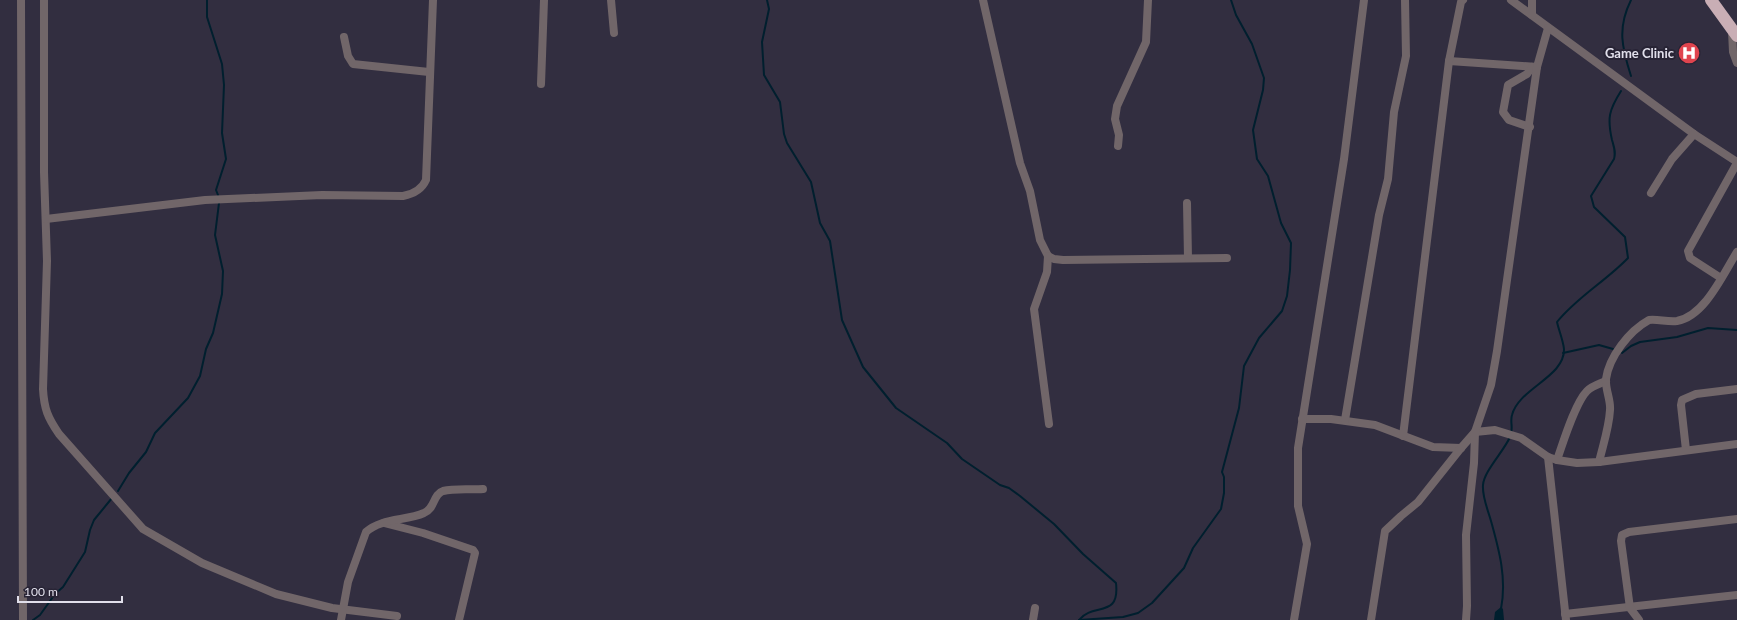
<svg xmlns="http://www.w3.org/2000/svg" width="1737" height="620" viewBox="0 0 1737 620" font-family="Lato,sans-serif">
<style>
.water{fill:#001f2e}
.lines{fill:none;stroke-linecap:round;stroke-linejoin:round}
.stream{stroke:#001f2e;stroke-width:2}
.minor{stroke:#716669;stroke-width:8}
.highway{stroke:#c9aeb5;stroke-width:12}
.labels{text-anchor:middle;dominant-baseline:central;stroke-width:4;stroke-linejoin:round;paint-order:stroke}
.poi-label{font-size:13px;font-weight:bold;fill:#e1dfeb;stroke:#282435;text-anchor:end}
</style>
<rect width="100%" height="100%" fill="#322e40"/>
<polygon class="water" points="1501,607 1503,609 1504,620 1494,620 1495,612"/>
<g class="lines">
<g class="stream">
<polyline points="207,0 207,17 222,64 224,85 222,133 226,159 216,190 218,195"/>
<path d="M767 0 769 9 762 42 764 75 780 102 784 134 787 143 811 182 820 223 830 241 842 320 863 367 896 408 947 443 962 459 1000 485 1009 488 1020 496 1054 524 1083 554 1116 583C1120 619 1093 602 1079 620"/>
<path d="M1631 0C1617 28 1622 48 1631 76"/>
<polyline points="1563,353 1599,345 1613,349"/>
<polyline points="1622,353 1631,346 1640,342 1677,337 1708,328 1737,330"/>
<path d="M1511 433C1513 427 1510 421 1512 415 1519 388 1565 377 1564 349 1563 340 1559 331 1557 322 1577 297 1606 281 1628 258L1625 237 1594 207 1591 196 1614 159C1616 152 1614 147 1612 140 1607 118 1609 110 1621 91"/>
<polyline points="118,491 129,473 146,452 155,433 188,398 200,376 206,349 213,333 222,294 223,271 215,235 219,203"/>
<path d="M1501 609C1507 578 1499 550 1491 521 1488 510 1482 497 1483 485 1484 471 1504 451 1510 437"/>
<polyline points="33,620 40,615 55,594 63,587 85,552 90,530 94,520 112,498"/>
<polyline points="1079,620 1123,617 1138,613 1152,603 1184,568 1193,548 1221,509 1224,493 1224,477 1222,472 1239,408 1244,366 1259,338 1282,311 1287,296 1290,270 1291,243 1281,223 1268,176 1257,159 1253,130 1263,90 1264,78 1252,44 1236,15 1231,0"/>
</g>
<g class="minor">
<polyline points="21,0 23,620"/>
<path d="M44 0V172L47 261 43 389C44 409 48 418 59 434L143 529 202 563 276 594 332 608 397 616"/>
<polyline points="611,0 614,33"/>
<polyline points="983,0 1020,163 1030,191 1040,240 1048,256 1054,259 1063,260 1227,258"/>
<polyline points="1511,0 1694,134 1737,162"/>
<polyline points="1532,15 1532,0"/>
<polyline points="1732,31 1733,52 1737,63"/>
<polyline points="344,37 348,56 353,64 429,72"/>
<polyline points="1449,61 1537,67"/>
<polyline points="541,84 544,0"/>
<polyline points="1530,127 1509,120 1503,112 1508,85 1527,74 1532,67"/>
<polyline points="1118,146 1119,135 1115,119 1117,106 1146,42 1148,0"/>
<polyline points="1651,193 1672,159 1694,134"/>
<polyline points="1187,203 1188,258"/>
<path d="M46 219 205 200 322 195 403 196C414 194 422 189 426 180L433 0"/>
<polyline points="1048,256 1047,272 1034,309 1049,424"/>
<polyline points="1721,278 1690,258 1688,251 1737,163"/>
<polyline points="1302,419 1331,419 1375,425 1433,447 1461,448"/>
<polyline points="1345,420 1379,215 1388,179 1394,112 1406,56 1405,0"/>
<polyline points="1403,436 1449,61 1461,2 1463,0"/>
<polyline points="1686,450 1681,405 1682,400 1696,394 1737,389"/>
<polyline points="1548,457 1566,620"/>
<path d="M1557 460C1563 443 1575 403 1587 391 1592 386 1599 384 1606 381"/>
<path d="M1599 462C1603 445 1609 428 1610 410 1611 400 1605 389 1606 379 1609 357 1629 331 1649 320 1658 319 1667 322 1677 321 1705 316 1723 274 1737 252"/>
<polyline points="384,523 423,533 473,550 475,553 459,620"/>
<polyline points="1565,614 1737,595"/>
<path d="M341 620 348 582 366 532C381 518 406 521 424 513 435 509 433 494 443 491 455 488 471 490 483 489"/>
<polyline points="1033,620 1035,608"/>
<polyline points="1294,620 1307,544 1298,506 1298,448 1344,159 1364,0"/>
<polyline points="1371,620 1385,531 1401,516 1418,502 1461,448 1475,432 1495,430 1521,438 1548,457 1557,460 1577,463 1599,462 1737,444"/>
<polyline points="1466,620 1467,606 1466,535 1474,463 1475,432 1491,385 1497,351 1537,67 1548,28"/>
<polyline points="1639,620 1630,608 1621,541 1622,535 1629,532 1737,519"/>
</g>
<polyline class="highway" points="1711,0 1737,36"/>
</g>
<defs>
<g id="hospital-disc" transform="scale(1.15)"><circle r="9.5" fill="#e0444e" stroke="#282435"/><path d="M-5-5h3v3.5h4V-5h3V5h-3V1.5h-4V5h-3Z" fill="#fff"/></g>
</defs>
<g fill-rule="evenodd">
<use href="#hospital-disc" x="1689" y="53"/>
</g>
<g class="labels">
<g class="poi-label">
<text x="1674" y="53">Game Clinic</text>
</g>
</g>
<path d="M18 596v6h104v-6" fill="none" stroke="#e1dfeb" stroke-width="2"/>
<text x="24" y="596" font-size="12" fill="#e1dfeb" stroke="#282435" stroke-width="3" paint-order="stroke">100 m</text>
</svg>
